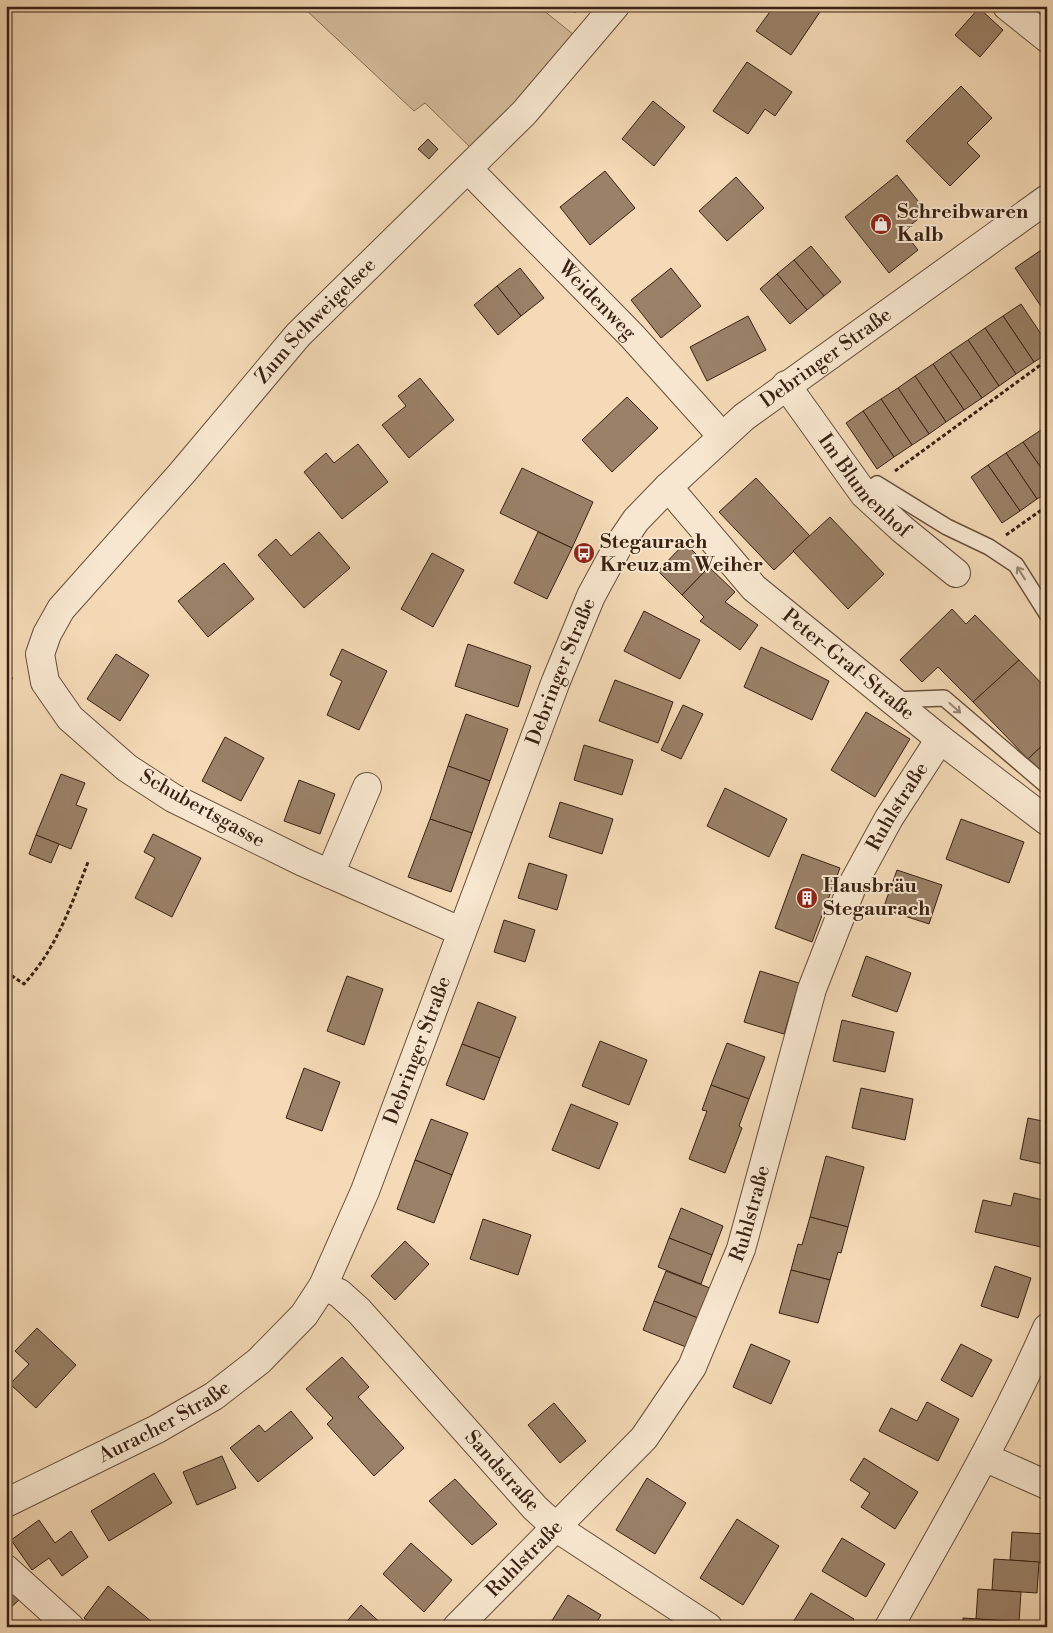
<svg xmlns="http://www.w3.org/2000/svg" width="1053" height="1633" viewBox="0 0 1053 1633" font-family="'Libre Bodoni',serif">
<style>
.green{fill:#d4bb9a;stroke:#866e56}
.building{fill:#9a8168;stroke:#392113}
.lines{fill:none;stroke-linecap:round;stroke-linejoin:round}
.service-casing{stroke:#684f3c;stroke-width:18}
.minor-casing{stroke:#684f3c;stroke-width:30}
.tertiary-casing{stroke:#684f3c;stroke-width:30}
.path{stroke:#392113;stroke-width:3;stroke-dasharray:4 2.5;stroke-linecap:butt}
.service{stroke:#f8e7d0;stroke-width:15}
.minor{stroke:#f8e7d0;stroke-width:28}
.tertiary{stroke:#f8e7d0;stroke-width:28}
.oneway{stroke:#988472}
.labels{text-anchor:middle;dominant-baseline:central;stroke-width:4;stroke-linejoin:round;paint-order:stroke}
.poi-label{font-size:20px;font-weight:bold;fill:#392113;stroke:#f8e7d0;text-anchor:start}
.street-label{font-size:20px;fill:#392113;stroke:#f8e7d0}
</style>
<rect width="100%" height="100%" fill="#f4dab6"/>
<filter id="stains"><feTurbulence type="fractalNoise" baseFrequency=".004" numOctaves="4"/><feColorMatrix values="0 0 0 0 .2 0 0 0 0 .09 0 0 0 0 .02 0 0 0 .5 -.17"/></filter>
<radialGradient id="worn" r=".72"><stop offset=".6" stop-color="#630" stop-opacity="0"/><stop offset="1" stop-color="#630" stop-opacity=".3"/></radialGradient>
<polygon class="green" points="309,6 538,6 579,39 475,152 425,103 414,111 306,10"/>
<g class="building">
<polygon points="774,6 824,6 791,55 756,31"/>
<polygon points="979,8 1003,30 980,57 955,35"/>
<polygon points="747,62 792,92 775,116 765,109 748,134 713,111"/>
<polygon points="961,86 992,118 967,143 980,156 950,186 906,141"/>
<polygon points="653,101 685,127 654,166 622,139"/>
<polygon points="1047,115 1047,128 1041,120"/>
<polygon points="428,139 438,149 429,159 418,149"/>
<polygon points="605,171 635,208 590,245 560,207"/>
<polygon points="897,175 927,212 903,231 918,250 889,273 845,217"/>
<polygon points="736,177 764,208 727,241 699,211"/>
<polygon points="811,246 841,282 824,296 794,260"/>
<polygon points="1047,246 1047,315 1015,268"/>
<polygon points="794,260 824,296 807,310 777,274"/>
<polygon points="520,268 544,298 521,316 497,286"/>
<polygon points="671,268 701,306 661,338 631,300"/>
<polygon points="777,274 807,310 790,324 760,289"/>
<polygon points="497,286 521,316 498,335 474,305"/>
<polygon points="1021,304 1047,343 1047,354 1034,362 1003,316"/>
<polygon points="748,316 766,350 707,381 690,347"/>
<polygon points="1003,316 1034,362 1016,374 985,328"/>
<polygon points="985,328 1016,374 999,386 968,340"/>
<polygon points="968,340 999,386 982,398 950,352"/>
<polygon points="950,352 982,398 964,410 933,364"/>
<polygon points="933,364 964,410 946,422 915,376"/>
<polygon points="915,376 946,422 929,434 898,388"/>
<polygon points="420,378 454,420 409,458 382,425 406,406 398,396"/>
<polygon points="898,388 929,434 912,445 881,399"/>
<polygon points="627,397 658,428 612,472 582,440"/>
<polygon points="881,399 912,445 894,457 863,411"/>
<polygon points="863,411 894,457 877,469 846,423"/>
<polygon points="1047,426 1047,438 1041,430"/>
<polygon points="1041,430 1047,438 1047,476 1023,442"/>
<polygon points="1023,442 1047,476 1047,493 1037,499 1006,453"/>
<polygon points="358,444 388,482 342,519 304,472 326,453 334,463"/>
<polygon points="1006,453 1037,499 1020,511 988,465"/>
<polygon points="988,465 1020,511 1002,523 971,477"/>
<polygon points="522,468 593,502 572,548 500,513"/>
<polygon points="756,478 810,536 774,570 719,512"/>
<polygon points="830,517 884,574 848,609 793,551"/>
<polygon points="319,532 350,568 304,608 258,555 276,539 291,556"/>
<polygon points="538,532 572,548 547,599 514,583"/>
<polygon points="685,543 709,567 682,595 658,571"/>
<polygon points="432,553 464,570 433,627 401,609"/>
<polygon points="224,563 254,599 208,637 178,601"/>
<polygon points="709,567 735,592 725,602 758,625 740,650 700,621 704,617 682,595"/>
<polygon points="952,609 966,624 975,615 1019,660 973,702 938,667 922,682 900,660"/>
<polygon points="644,611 700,640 680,679 624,651"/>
<polygon points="468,644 531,666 518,707 455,686"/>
<polygon points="761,647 829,681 812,720 744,687"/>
<polygon points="342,649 387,671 359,730 327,715 342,681 330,675"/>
<polygon points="116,654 149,675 120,721 87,699"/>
<polygon points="1019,660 1047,689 1047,741 1028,759 973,702"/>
<polygon points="6,674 13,678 6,687"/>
<polygon points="615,680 673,702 658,743 599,721"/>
<polygon points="683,705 703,714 681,759 661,750"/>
<polygon points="866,712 910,739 875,797 831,770"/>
<polygon points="466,714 508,729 490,781 448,766"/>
<polygon points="225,737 264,758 241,801 202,781"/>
<polygon points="1047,741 1047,778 1028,759"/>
<polygon points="584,745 633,760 622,795 574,780"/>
<polygon points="448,766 490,781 472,833 430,819"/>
<polygon points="61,774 85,783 76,805 87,809 71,849 36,835"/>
<polygon points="299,780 335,794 320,834 284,821"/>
<polygon points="725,788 787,819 769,857 707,826"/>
<polygon points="560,802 613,819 602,854 549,837"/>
<polygon points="430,819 472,833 451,892 408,877"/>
<polygon points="961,819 1024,842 1009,883 946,859"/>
<polygon points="153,834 201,858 172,917 135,898 155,858 144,852"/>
<polygon points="36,835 59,844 51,863 29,854"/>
<polygon points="802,854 840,868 812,942 775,928"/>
<polygon points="529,863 567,875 557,910 518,898"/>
<polygon points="897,870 942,885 929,924 883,909"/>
<polygon points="504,920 535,930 525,962 494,952"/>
<polygon points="866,956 911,973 897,1012 852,996"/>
<polygon points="760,971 799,983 784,1034 744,1022"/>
<polygon points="347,976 383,989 364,1045 327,1031"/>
<polygon points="478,1002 516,1017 500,1058 462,1044"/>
<polygon points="842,1020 894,1032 885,1072 833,1061"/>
<polygon points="600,1041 647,1060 629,1105 582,1086"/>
<polygon points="727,1043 765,1057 749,1099 711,1085"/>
<polygon points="462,1044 500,1058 484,1100 446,1085"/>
<polygon points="304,1068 340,1082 322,1131 286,1118"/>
<polygon points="1047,1080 1047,1100 1042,1099"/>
<polygon points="711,1085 749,1099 739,1126 742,1128 725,1173 689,1159 707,1111 702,1110"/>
<polygon points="861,1088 913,1099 905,1140 852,1128"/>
<polygon points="571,1104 618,1123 599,1169 552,1150"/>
<polygon points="1028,1118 1047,1122 1047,1165 1020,1159"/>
<polygon points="431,1119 468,1133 452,1175 415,1160"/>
<polygon points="826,1156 864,1167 848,1227 810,1217"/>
<polygon points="415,1160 452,1175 434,1223 397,1209"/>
<polygon points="1014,1193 1047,1201 1047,1223 1041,1247 975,1232 983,1200 1011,1206"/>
<polygon points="681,1208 723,1226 712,1255 669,1238"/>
<polygon points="810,1217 848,1227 841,1253 838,1252 830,1280 791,1270 798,1244 802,1245"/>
<polygon points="483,1219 531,1235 518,1275 470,1259"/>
<polygon points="669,1238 712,1255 701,1284 658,1267"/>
<polygon points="405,1241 429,1264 395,1300 371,1276"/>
<polygon points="995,1266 1031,1278 1018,1318 981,1306"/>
<polygon points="791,1270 830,1280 818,1323 779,1313"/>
<polygon points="666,1271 710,1288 698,1318 654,1301"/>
<polygon points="654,1301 698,1318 686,1347 643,1330"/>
<polygon points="37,1328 76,1365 36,1408 10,1384 29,1364 15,1351"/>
<polygon points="751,1344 790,1361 771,1404 733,1387"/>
<polygon points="961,1344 992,1360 972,1397 941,1380"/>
<polygon points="342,1357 369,1387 358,1397 404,1448 374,1476 327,1424 333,1418 306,1389"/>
<polygon points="927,1402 959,1419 938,1461 879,1431 891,1408 917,1421"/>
<polygon points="554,1403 586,1441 560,1463 528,1425"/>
<polygon points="291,1411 313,1438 258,1482 230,1448 259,1425 265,1432"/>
<polygon points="222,1456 236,1488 197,1505 183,1472"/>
<polygon points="864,1458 918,1492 895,1529 861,1507 870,1493 850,1480"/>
<polygon points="154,1473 172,1503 109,1541 91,1511"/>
<polygon points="647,1478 686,1503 655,1554 616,1530"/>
<polygon points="455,1479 497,1524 472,1545 429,1501"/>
<polygon points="737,1519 779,1546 743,1605 700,1578"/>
<polygon points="39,1520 55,1543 71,1531 88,1557 62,1576 49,1558 32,1570 11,1540"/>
<polygon points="1012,1532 1047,1534 1047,1563 1010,1560"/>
<polygon points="842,1538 885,1564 866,1597 822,1571"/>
<polygon points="411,1543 452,1580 424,1612 383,1574"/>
<polygon points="994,1559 1039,1562 1037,1593 992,1590"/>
<polygon points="6,1586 20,1599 6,1612"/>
<polygon points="108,1586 157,1626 156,1627 95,1627 84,1618"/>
<polygon points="978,1589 1021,1592 1019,1622 976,1619"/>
<polygon points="811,1593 854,1619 850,1627 790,1627"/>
<polygon points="568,1595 601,1615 594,1627 548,1627"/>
<polygon points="361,1605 385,1627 342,1627"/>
<polygon points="963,1618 1009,1621 1009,1627 963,1627"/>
</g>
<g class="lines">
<g class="service-casing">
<g id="service">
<polyline points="864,494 877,484 947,527 989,547 1016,565 1047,614"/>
<polyline points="894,700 944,698 1047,786"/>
</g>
</g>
<g class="minor-casing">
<g id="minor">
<polyline points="1007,6 1047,38"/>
<path id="s1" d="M468 169 632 336 722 436"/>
<path id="s2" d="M786 385 864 494 902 529 956 573"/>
<path id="s3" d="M668 487 754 588 940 739 1047 821"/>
<polyline points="330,874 367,787"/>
<path id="s4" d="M460 931 303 862 173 798 127 768 70 718 45 682 40 654 47 634 61 609 182 473 298 335 524 113 615 6"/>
<path id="s5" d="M323 1286 339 1293 359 1311 535 1508 557 1528 708 1627"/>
<polyline points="984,1457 1047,1485"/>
<polyline points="6,1569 70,1627"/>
<path id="s6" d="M457 1627 644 1438 692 1367 741 1249 812 989 853 884 889 818 940 739"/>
<path d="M889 1627C944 1529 1002 1431 1047 1328"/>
</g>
</g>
<g class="tertiary-casing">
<g id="tertiary">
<path id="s7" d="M6 1503 157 1429 214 1396 259 1361 304 1315 323 1286 365 1191 556 681 591 596 617 548 636 520 668 487 744 417 1047 199"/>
</g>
</g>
<g class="path">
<polyline points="569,6 576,12"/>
<polyline points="895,471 1046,361"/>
<polyline points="1006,535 1047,506"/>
<path d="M6 972 24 984C56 949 71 906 88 862"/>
<polyline points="1044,1627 1047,1622"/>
</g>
<use href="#service" class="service"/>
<use href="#minor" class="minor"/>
<use href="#tertiary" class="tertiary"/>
</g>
<defs><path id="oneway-shaft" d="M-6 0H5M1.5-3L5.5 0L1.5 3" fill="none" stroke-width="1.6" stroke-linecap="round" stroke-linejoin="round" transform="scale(1.25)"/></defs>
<g class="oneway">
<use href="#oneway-shaft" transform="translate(1021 573) rotate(-122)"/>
<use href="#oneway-shaft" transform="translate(955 708) rotate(42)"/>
</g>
<defs>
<g id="shop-disc" transform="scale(1.125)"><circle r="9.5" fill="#8f2418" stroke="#f8e7d0"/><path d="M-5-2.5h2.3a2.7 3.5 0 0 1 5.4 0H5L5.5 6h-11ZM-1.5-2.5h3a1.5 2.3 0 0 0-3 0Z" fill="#fff"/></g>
<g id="bus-disc" transform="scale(1.125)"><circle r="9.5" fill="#8f2418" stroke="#f8e7d0"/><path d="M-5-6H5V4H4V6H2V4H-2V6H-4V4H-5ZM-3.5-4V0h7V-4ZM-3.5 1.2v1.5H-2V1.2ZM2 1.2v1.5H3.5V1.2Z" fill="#fff"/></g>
<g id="building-disc" transform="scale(1.125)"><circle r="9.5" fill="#8f2418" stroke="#f8e7d0"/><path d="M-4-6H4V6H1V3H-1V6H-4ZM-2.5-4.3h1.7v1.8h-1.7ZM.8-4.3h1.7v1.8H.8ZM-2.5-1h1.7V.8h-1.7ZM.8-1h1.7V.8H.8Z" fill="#fff"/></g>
</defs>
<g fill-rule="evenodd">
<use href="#shop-disc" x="881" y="224"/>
<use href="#bus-disc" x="584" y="553"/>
<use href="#building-disc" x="807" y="898"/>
</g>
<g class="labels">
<g class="poi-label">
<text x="897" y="212">Schreibwaren<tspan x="897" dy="23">Kalb</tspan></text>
<text x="600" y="542">Stegaurach<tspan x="600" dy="23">Kreuz am Weiher</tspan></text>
<text x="823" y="886">Hausbräu<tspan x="823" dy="23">Stegaurach</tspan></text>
</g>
<g class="street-label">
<text stroke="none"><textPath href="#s1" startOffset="184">Weidenweg</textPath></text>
<text stroke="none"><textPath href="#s4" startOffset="954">Zum Schweigelsee</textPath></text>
<text stroke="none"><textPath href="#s7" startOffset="1469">Debringer Straße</textPath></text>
<text stroke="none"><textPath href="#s2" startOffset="128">Im Blumenhof</textPath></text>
<text stroke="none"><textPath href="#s3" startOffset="254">Peter-Graf-Straße</textPath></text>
<text stroke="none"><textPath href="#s7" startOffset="1049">Debringer Straße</textPath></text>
<text stroke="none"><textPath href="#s6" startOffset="951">Ruhlstraße</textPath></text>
<text transform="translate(202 809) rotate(29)">Schubertsgasse</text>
<text stroke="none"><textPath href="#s7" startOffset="644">Debringer Straße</textPath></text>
<text stroke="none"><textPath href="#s6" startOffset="516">Ruhlstraße</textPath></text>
<text stroke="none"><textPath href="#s7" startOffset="178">Auracher Straße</textPath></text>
<text stroke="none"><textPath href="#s5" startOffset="259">Sandstraße</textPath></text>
<text stroke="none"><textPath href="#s6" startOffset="96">Ruhlstraße</textPath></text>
</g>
</g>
<rect width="1053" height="1633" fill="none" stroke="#f4dab6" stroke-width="25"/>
<rect x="8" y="8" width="1038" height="1618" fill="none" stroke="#392113" stroke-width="2.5"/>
<rect x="12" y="12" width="1028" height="1608" fill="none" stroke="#392113"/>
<rect width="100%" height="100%" filter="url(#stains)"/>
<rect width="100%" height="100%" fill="url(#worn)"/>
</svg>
